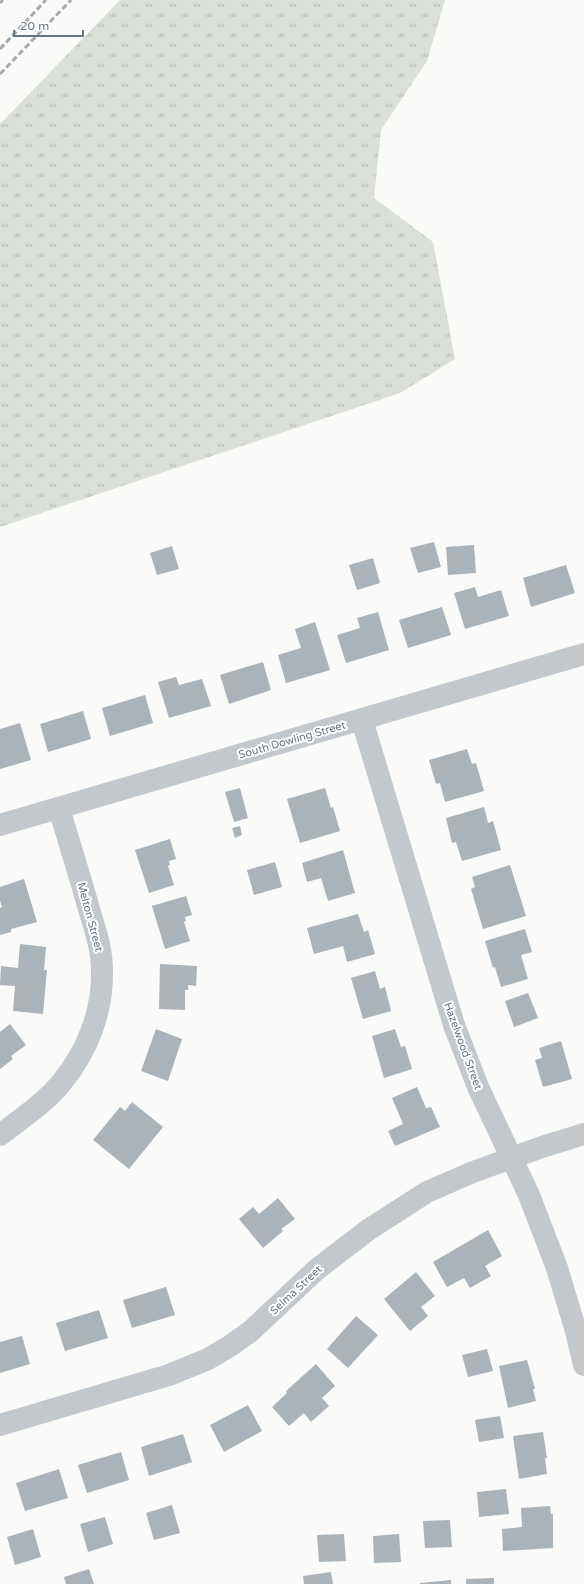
<svg xmlns="http://www.w3.org/2000/svg" width="584" height="1584" viewBox="0 0 584 1584" font-family="'Varela Round',sans-serif">
<style>
.grass{fill:url(#grass-tufts)}
.building{fill:#aab3b9}
.lines{fill:none;stroke-linecap:round;stroke-linejoin:round}
.minor{stroke:#c3c8cc;stroke-width:22}
.rail{stroke:#a2aab0;stroke-width:3;stroke-dasharray:6 3;stroke-linecap:butt}
.labels{text-anchor:middle;dominant-baseline:central;stroke-width:4;stroke-linejoin:round;paint-order:stroke}
.street-label{font-size:11px;fill:#657683;stroke:#fff}
</style>
<defs>
<pattern id="grass-tufts" width="24" height="20" patternUnits="userSpaceOnUse"><rect width="24" height="20" fill="#dadfd7"/><path d="M3 7l-1-3M5 7V3M7 7l1-3M15 17l-1-3M17 17v-4M19 17l1-3" fill="none" stroke="#b4b9b4"/></pattern>
</defs>
<rect width="100%" height="100%" fill="#fafaf8"/>
<polygon class="grass" points="120,0 445,0 427,61 381,130 374,198 433,242 455,359 400,393 0,527 0,124"/>
<g class="building">
<polygon points="434,542 441,567 418,573 410,548"/>
<polygon points="474,545 476,573 448,575 446,547"/>
<polygon points="172,546 179,569 157,575 150,553"/>
<polygon points="373,558 380,583 357,590 349,565"/>
<polygon points="566,565 575,593 531,607 523,578"/>
<polygon points="475,587 478,597 501,590 509,616 465,629 454,593"/>
<polygon points="442,607 451,635 408,648 399,620"/>
<polygon points="378,612 389,650 346,663 337,635 360,628 357,618"/>
<polygon points="315,622 330,670 286,683 278,655 301,648 295,629"/>
<polygon points="263,662 271,690 229,704 220,675"/>
<polygon points="176,677 179,685 202,679 211,706 169,718 158,682"/>
<polygon points="145,695 153,723 110,736 102,708"/>
<polygon points="83,711 91,739 48,752 40,724"/>
<polygon points="20,723 31,760 0,769 0,729"/>
<polygon points="467,749 472,764 476,763 484,791 445,802 440,783 436,784 429,760"/>
<polygon points="240,788 248,818 234,822 225,792"/>
<polygon points="325,788 331,808 333,807 340,831 300,843 287,799"/>
<polygon points="484,807 488,823 493,821 501,850 462,861 456,842 452,843 446,818"/>
<polygon points="240,826 242,835 235,838 232,828"/>
<polygon points="170,839 176,859 169,861 170,865 168,866 174,885 149,893 135,850"/>
<polygon points="343,850 355,893 328,901 321,878 307,882 302,863"/>
<polygon points="275,862 282,887 254,895 247,870"/>
<polygon points="510,865 526,916 483,929 471,889 475,887 472,877"/>
<polygon points="24,879 37,922 11,929 11,932 0,935 0,908 2,907 0,901 0,887"/>
<polygon points="186,896 192,915 185,917 186,921 184,922 190,941 165,949 152,906"/>
<polygon points="358,914 364,932 368,930 375,954 347,962 343,946 314,954 307,928"/>
<polygon points="525,929 532,952 521,955 528,979 501,987 495,967 493,968 485,941"/>
<polygon points="20,944 46,947 44,970 47,970 43,1014 13,1011 15,986 0,985 1,966 18,968"/>
<polygon points="160,964 197,966 196,986 188,985 188,990 185,990 185,1010 159,1009"/>
<polygon points="375,971 380,989 385,987 391,1011 363,1019 351,978"/>
<polygon points="528,993 538,1018 514,1027 505,1001"/>
<polygon points="10,1024 26,1045 11,1056 13,1059 0,1069 0,1032"/>
<polygon points="156,1029 182,1039 168,1081 141,1071"/>
<polygon points="395,1029 401,1047 405,1046 412,1069 384,1078 372,1036"/>
<polygon points="561,1041 572,1079 543,1087 535,1060 542,1058 539,1048"/>
<polygon points="417,1087 426,1108 431,1107 440,1127 395,1146 388,1131 403,1124 392,1098"/>
<polygon points="132,1102 163,1127 129,1169 93,1140 120,1107 125,1111"/>
<polygon points="278,1198 295,1219 281,1229 283,1231 263,1248 239,1219 253,1207 259,1214"/>
<polygon points="488,1230 502,1256 485,1266 491,1276 470,1288 464,1278 447,1287 433,1262"/>
<polygon points="416,1272 435,1296 421,1307 428,1316 410,1331 384,1299"/>
<polygon points="166,1287 175,1315 132,1328 123,1300"/>
<polygon points="99,1310 108,1338 65,1351 56,1323"/>
<polygon points="356,1316 378,1335 348,1368 327,1349"/>
<polygon points="22,1336 30,1364 0,1373 0,1342"/>
<polygon points="487,1349 493,1371 468,1377 462,1355"/>
<polygon points="527,1360 535,1389 533,1389 536,1401 508,1408 499,1366"/>
<polygon points="316,1364 335,1386 322,1398 329,1406 311,1422 304,1413 289,1426 272,1407 287,1393 286,1391"/>
<polygon points="248,1405 262,1431 224,1452 210,1425"/>
<polygon points="500,1416 504,1438 479,1442 475,1420"/>
<polygon points="543,1432 547,1458 545,1458 547,1474 519,1479 513,1436"/>
<polygon points="183,1434 192,1462 149,1476 141,1447"/>
<polygon points="121,1452 129,1480 87,1493 78,1465"/>
<polygon points="59,1469 68,1498 25,1511 16,1483"/>
<polygon points="506,1489 509,1514 479,1517 477,1492"/>
<polygon points="172,1505 180,1533 154,1540 146,1513"/>
<polygon points="550,1506 551,1514 553,1514 553,1548 503,1551 502,1529 522,1527 521,1508"/>
<polygon points="105,1517 113,1544 88,1552 80,1524"/>
<polygon points="450,1520 452,1547 425,1548 423,1521"/>
<polygon points="33,1529 41,1557 15,1565 7,1537"/>
<polygon points="344,1534 346,1561 319,1562 317,1535"/>
<polygon points="399,1534 401,1562 374,1563 373,1536"/>
<polygon points="89,1569 94,1584 66,1584 64,1577"/>
<polygon points="331,1572 333,1584 304,1584 303,1576"/>
<polygon points="494,1578 494,1584 466,1584 466,1579"/>
<polygon points="451,1580 451,1584 420,1584 420,1583"/>
</g>
<g class="lines">
<g class="minor">
<polyline points="362,720 454,1025 478,1087 529,1195 557,1268 576,1331 584,1365"/>
<polyline points="0,825 584,654"/>
<path d="M0 1135C22 1118 45 1103 62 1082 88 1050 103 1011 102 970 102 946 93 924 87 902 78 870 68 839 59 808"/>
<polyline points="0,1425 169,1375 208,1359 230,1346 251,1331 316,1270 368,1230 427,1192 473,1172 542,1147 584,1134"/>
</g>
<g class="rail">
<polyline points="0,3 3,0"/>
<polyline points="0,49 46,0"/>
<polyline points="0,74 71,0"/>
</g>
</g>
<g class="labels">
<g class="street-label">
<text transform="translate(292 740) rotate(-16)">South Dowling Street</text>
<text transform="translate(90 917) rotate(75)">Melton Street</text>
<text transform="translate(463 1046) rotate(70)">Hazelwood Street</text>
<text transform="translate(296 1290) rotate(-43)">Selma Street</text>
</g>
</g>
<path d="M14 30v6h69v-6" fill="none" stroke="#657683" stroke-width="2"/>
<text x="20" y="30" font-size="12" fill="#657683" stroke="#ffffff" stroke-width="3" paint-order="stroke">20 m</text>
</svg>
